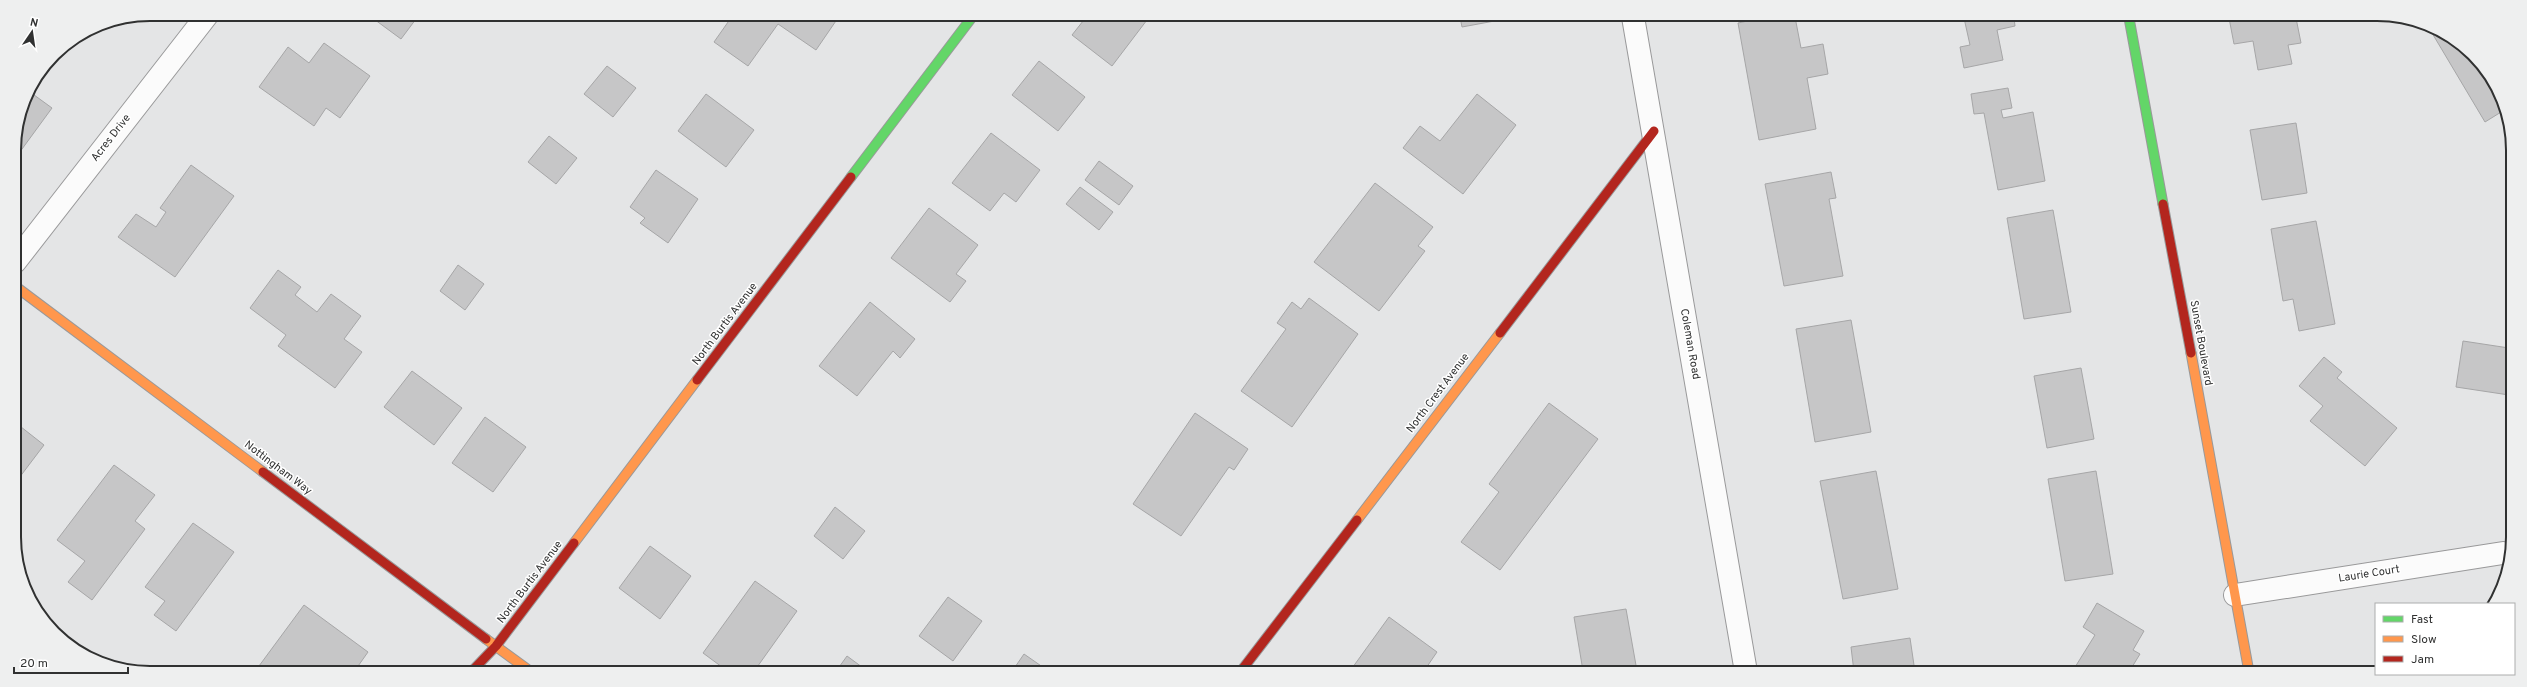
<svg xmlns="http://www.w3.org/2000/svg" width="2527" height="687" viewBox="0 0 2527 687" font-family="Overpass,sans-serif">
<style>
.building{fill:#c6c6c7;stroke:#a6a6a7}
.lines{fill:none;stroke-linecap:round;stroke-linejoin:round}
.street-casing{stroke:#99999a;stroke-width:24}
.fast-casing{stroke:#99999a;stroke-width:11}
.slow-casing{stroke:#99999a;stroke-width:11}
.jam-casing{stroke:#99999a;stroke-width:11}
.street{stroke:#fbfbfb;stroke-width:22}
.fast{stroke:#63d668;stroke-width:9}
.slow{stroke:#ff974d;stroke-width:9}
.jam{stroke:#b3261e;stroke-width:9}
.labels{text-anchor:middle;dominant-baseline:central;stroke-width:3;stroke-linejoin:round;paint-order:stroke}
.street-label{font-size:11px;fill:#303131;stroke:#fff}
.rim{fill:none;stroke:#303131;stroke-width:2}
</style>
<rect width="100%" height="100%" fill="#e4e5e6"/>
<g class="building">
<polygon points="367,14 419,15 401,39"/>
<polygon points="733,15 777,15 782,19 785,15 840,15 816,50 778,24 748,66 714,42"/>
<polygon points="1087,16 1150,16 1112,66 1072,35"/>
<polygon points="1460,17 1516,17 1462,27"/>
<polygon points="1767,17 1795,17 1801,48 1823,44 1828,74 1807,78 1816,129 1759,140 1738,23"/>
<polygon points="1964,18 2014,18 2015,26 1997,30 2003,60 1964,68 1960,47 1970,45"/>
<polygon points="2229,18 2296,18 2301,43 2288,45 2292,64 2258,70 2253,41 2234,44"/>
<polygon points="2434,31 2473,54 2499,90 2506,109 2485,122 2432,33"/>
<polygon points="324,43 370,76 340,118 326,108 314,126 259,87 288,47 309,63"/>
<polygon points="1039,61 1085,97 1058,131 1012,95"/>
<polygon points="607,66 636,88 613,117 584,94"/>
<polygon points="2008,88 2012,108 2001,110 2003,118 2033,112 2045,181 1998,190 1984,113 1974,114 1971,94"/>
<polygon points="30,92 52,108 14,160 14,141 23,102"/>
<polygon points="706,94 754,130 726,167 678,131"/>
<polygon points="1477,94 1516,125 1463,194 1403,148 1420,126 1440,141"/>
<polygon points="2296,123 2307,193 2262,200 2250,130"/>
<polygon points="991,133 1040,170 1016,202 1004,193 990,211 952,183"/>
<polygon points="549,136 577,158 556,184 528,162"/>
<polygon points="1099,161 1133,186 1119,205 1085,180"/>
<polygon points="191,165 234,196 175,277 118,237 136,214 156,227 166,212 160,208"/>
<polygon points="656,170 698,199 668,243 640,223 645,218 630,207"/>
<polygon points="1831,172 1836,198 1829,199 1843,276 1784,286 1765,184"/>
<polygon points="1375,183 1433,227 1418,246 1425,251 1379,311 1314,262"/>
<polygon points="1080,187 1113,212 1099,230 1066,204"/>
<polygon points="929,208 978,245 956,274 966,281 950,302 891,258"/>
<polygon points="2053,210 2071,312 2024,319 2007,218"/>
<polygon points="2316,221 2335,324 2299,331 2293,299 2283,301 2271,229"/>
<polygon points="458,265 484,284 465,310 440,291"/>
<polygon points="278,270 301,287 295,295 317,312 331,294 361,316 344,339 362,352 335,388 278,346 286,335 250,308"/>
<polygon points="1309,298 1358,334 1292,427 1241,391 1286,329 1277,323 1292,302 1301,309"/>
<polygon points="870,302 915,339 900,358 893,351 857,396 819,366"/>
<polygon points="1851,320 1871,432 1815,442 1796,329"/>
<polygon points="2463,341 2509,348 2509,395 2456,387"/>
<polygon points="2324,357 2342,372 2337,378 2397,428 2365,466 2310,421 2323,406 2299,386"/>
<polygon points="2081,368 2094,439 2047,448 2034,376"/>
<polygon points="412,371 462,408 434,445 384,407"/>
<polygon points="1549,403 1598,439 1500,570 1461,542 1499,492 1489,484"/>
<polygon points="1195,413 1248,449 1234,470 1229,467 1181,536 1133,504"/>
<polygon points="485,417 526,447 493,492 452,463"/>
<polygon points="16,423 44,445 16,482"/>
<polygon points="114,465 155,495 135,521 145,529 92,600 68,582 85,561 57,540"/>
<polygon points="1876,471 1898,589 1843,599 1820,481"/>
<polygon points="2096,471 2113,574 2065,581 2048,479"/>
<polygon points="835,507 865,531 843,559 814,536"/>
<polygon points="193,523 234,552 176,631 154,615 165,601 145,587"/>
<polygon points="650,546 691,576 660,619 619,588"/>
<polygon points="755,581 797,611 755,670 726,670 703,653"/>
<polygon points="948,597 982,621 953,661 919,636"/>
<polygon points="2097,603 2144,631 2133,650 2140,654 2129,672 2072,672 2095,635 2083,627"/>
<polygon points="304,605 368,652 356,669 262,669 259,666"/>
<polygon points="1626,609 1637,671 1583,671 1574,617"/>
<polygon points="1389,617 1437,652 1424,671 1350,671"/>
<polygon points="1910,638 1915,672 1854,672 1851,647"/>
<polygon points="1024,654 1047,670 1013,670"/>
<polygon points="847,656 866,670 837,670"/>
</g>
<g class="lines">
<g class="street-casing">
<g id="street">
<polyline points="1633,17 1746,672"/>
<polyline points="15,262 208,14"/>
<polyline points="2235,595 2503,553"/>
</g>
</g>
<g class="fast-casing">
<g id="fast">
<polyline points="2129,18 2163,204"/>
<polyline points="851,177 973,16"/>
</g>
</g>
<g class="slow-casing">
<g id="slow">
<polyline points="15,286 263,472"/>
<polyline points="2191,353 2249,672"/>
<polyline points="1357,520 1500,333"/>
<polyline points="574,543 697,380"/>
<polyline points="486,639 527,669"/>
</g>
</g>
<g class="jam-casing">
<g id="jam">
<polyline points="2163,204 2191,353"/>
<polyline points="1500,333 1654,131"/>
<polyline points="697,380 851,177"/>
<polyline points="263,472 486,639"/>
<polyline points="474,669 496,646 574,543"/>
<polyline points="1241,671 1357,520"/>
</g>
</g>
<use href="#street" class="street"/>
<use href="#fast" class="fast"/>
<use href="#slow" class="slow"/>
<use href="#jam" class="jam"/>
</g>
<g class="labels">
<g class="street-label">
<text transform="translate(111 138) rotate(-52)">Acres Drive</text>
<text transform="translate(725 324) rotate(-53)">North Burtis Avenue</text>
<text transform="translate(2201 343) rotate(80)">Sunset Boulevard</text>
<text transform="translate(1690 344) rotate(80)">Coleman Road</text>
<text transform="translate(1438 393) rotate(-53)">North Crest Avenue</text>
<text transform="translate(278 468) rotate(37)">Nottingham Way</text>
<text transform="translate(2369 574) rotate(-9)">Laurie Court</text>
<text transform="translate(530 582) rotate(-53)">North Burtis Avenue</text>
</g>
</g>
<path d="M0 0H2527V687H0ZM150 21H2377A129 129 0 0 1 2506 150V537A129 129 0 0 1 2377 666H150A129 129 0 0 1 21 537V150A129 129 0 0 1 150 21Z" fill="#eeefef" fill-rule="evenodd"/>
<path class="rim" d="M150 21H2377A129 129 0 0 1 2506 150V537A129 129 0 0 1 2377 666H150A129 129 0 0 1 21 537V150A129 129 0 0 1 150 21Z"/>
<rect x="2375" y="603" width="140" height="72" fill="#ffffff" stroke="#acadad"/>
<rect x="2383" y="616" width="20" height="6" fill="#63d668" stroke="#acadad"/>
<text x="2411" y="623" font-size="12" fill="#303131">Fast</text>
<rect x="2383" y="636" width="20" height="6" fill="#ff974d" stroke="#acadad"/>
<text x="2411" y="643" font-size="12" fill="#303131">Slow</text>
<rect x="2383" y="656" width="20" height="6" fill="#b3261e" stroke="#acadad"/>
<text x="2411" y="663" font-size="12" fill="#303131">Jam</text>
<g transform="translate(32 32) rotate(13)" stroke="#ffffff" stroke-width="3" paint-order="stroke">
<path d="M0-3L7 15L0 10L-7 15Z" fill="#303131"/>
<text y="-6" font-size="11" font-weight="bold" text-anchor="middle" fill="#303131">N</text>
</g>
<path d="M14 667v6h114v-6" fill="none" stroke="#303131" stroke-width="2"/>
<text x="20" y="667" font-size="12" fill="#303131" stroke="#ffffff" stroke-width="3" paint-order="stroke">20 m</text>
</svg>
